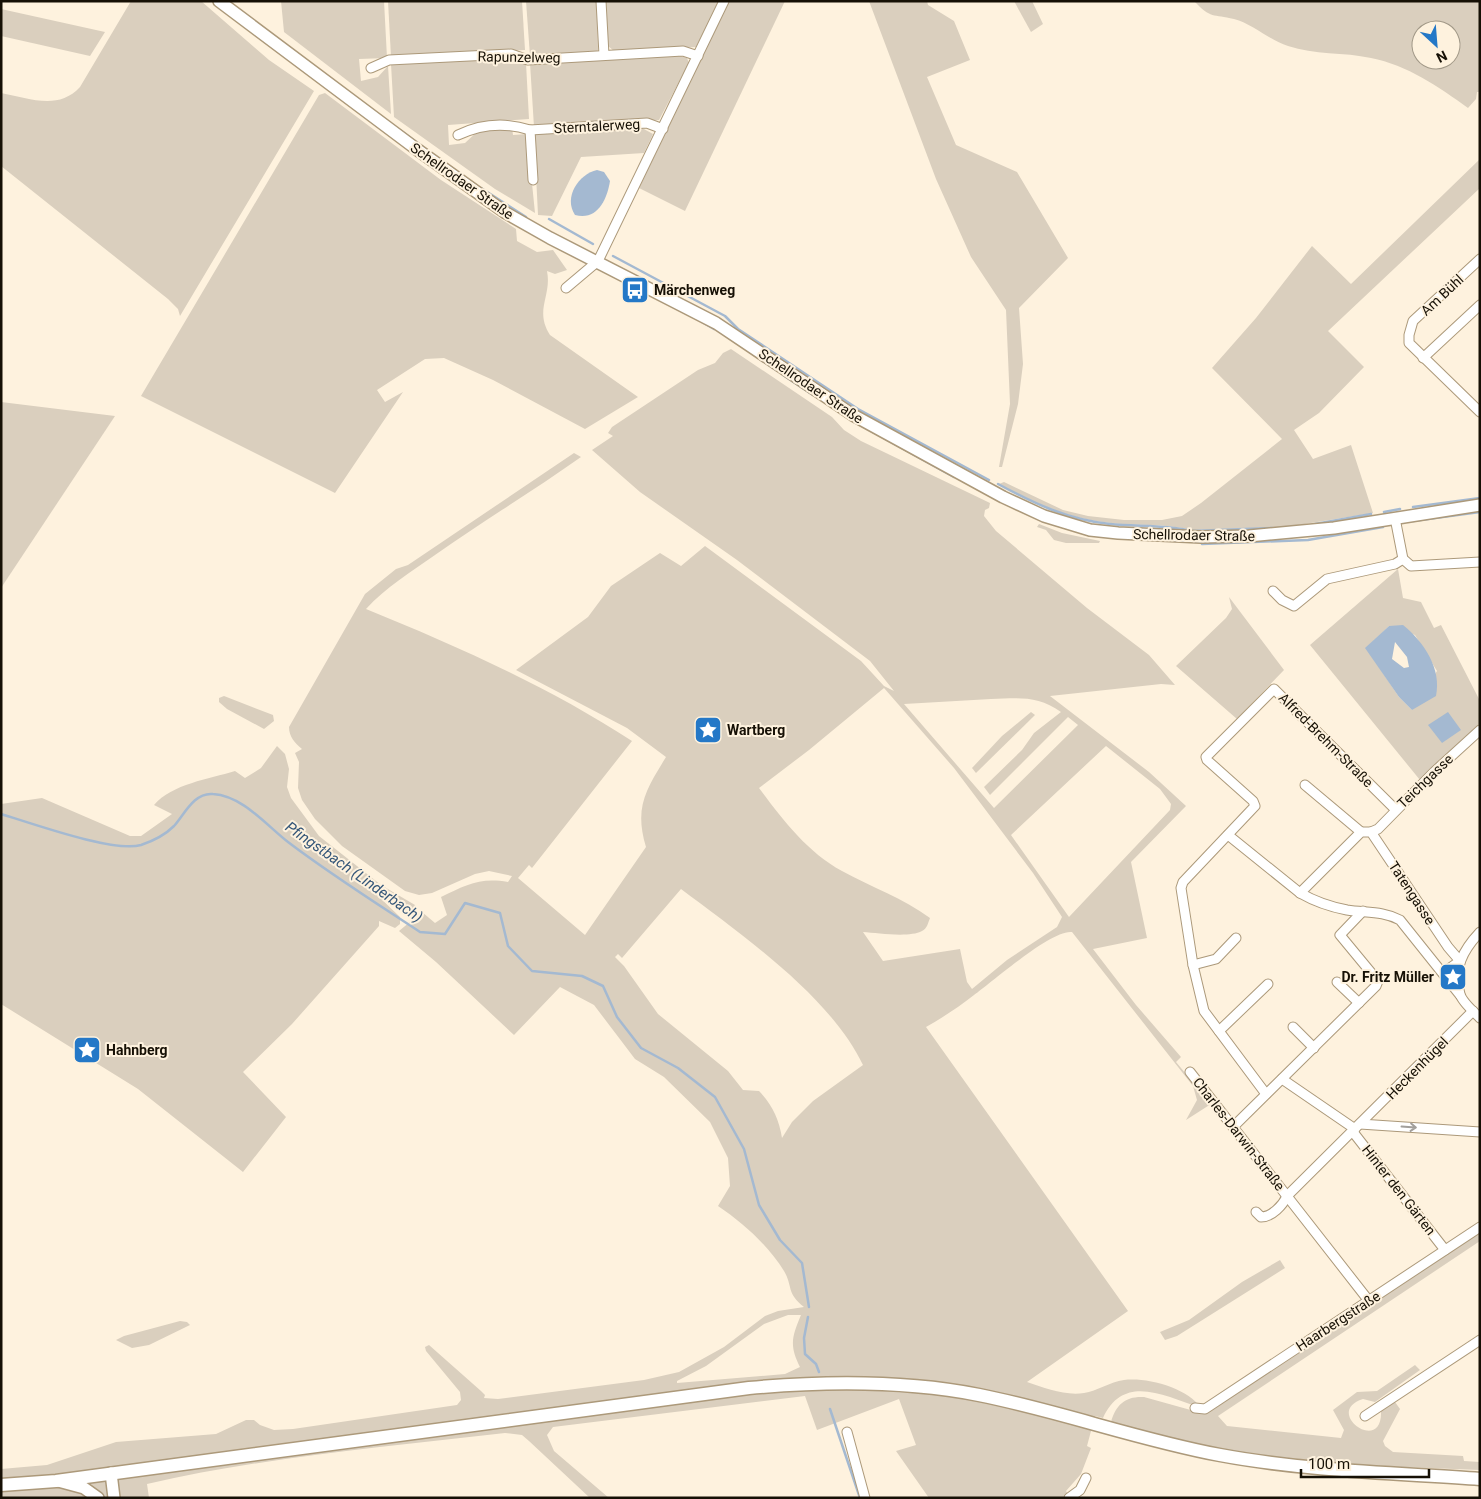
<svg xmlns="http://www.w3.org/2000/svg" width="1481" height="1499" viewBox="0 0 1481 1499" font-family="Roboto,sans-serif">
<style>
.green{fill:#dacfbe;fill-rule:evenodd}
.water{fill:#a4b9d1;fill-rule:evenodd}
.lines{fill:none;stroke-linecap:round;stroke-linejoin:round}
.stream{stroke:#a4b9d1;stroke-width:2.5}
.minor-casing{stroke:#ac997a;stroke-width:11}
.tertiary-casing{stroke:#ac997a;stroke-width:14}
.secondary-casing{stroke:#ac997a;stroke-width:15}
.minor{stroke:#fff;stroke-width:9}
.tertiary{stroke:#fff;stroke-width:11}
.secondary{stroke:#fff;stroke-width:12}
.oneway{stroke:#a29f9b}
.labels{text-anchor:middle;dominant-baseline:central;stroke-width:4;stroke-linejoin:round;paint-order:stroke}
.street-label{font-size:14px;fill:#161005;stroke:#fef2de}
.poi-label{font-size:14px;font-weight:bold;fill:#161005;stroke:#fef2de;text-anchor:start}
.water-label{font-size:15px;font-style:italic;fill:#335578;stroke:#fef2de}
</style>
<rect width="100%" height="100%" fill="#fef2de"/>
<g class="green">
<path d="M131 1H201L269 60 314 91 180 316 178 309 168 299 1 166V93C29 98 58 111 80 87Z"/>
<polygon points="281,1 384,1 387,58 359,59 361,81 378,77 388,66 391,114 284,32"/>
<polygon points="388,1 522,1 525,50 391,57"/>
<polygon points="526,1 597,1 598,50 596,53 530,56"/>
<polygon points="604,1 719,1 696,47 615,52 606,44"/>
<polygon points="728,1 785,1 685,211 639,188"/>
<polygon points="869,1 927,1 928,5 954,21 970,60 927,77 956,145 1017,172 1068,258 1019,308 1023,364 1018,404 1002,467 999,467 1010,404 1006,310 971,257 936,179"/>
<polygon points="1014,1 1032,1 1043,24 1031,32"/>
<path d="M1194 1H1480V92H1477L1476 99 1468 108C1439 87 1407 65 1371 58 1344 52 1314 55 1288 46 1269 40 1253 24 1234 19 1213 14 1211 19 1194 1ZM1421 30H1451V60H1421Z"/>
<polygon points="1,9 105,32 90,56 1,36"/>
<polygon points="681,56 687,58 689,63 659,120 534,127 530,63"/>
<polygon points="509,57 510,64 526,63 529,119 448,125 449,145 465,143 479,130 512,128 513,135 527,134 535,213 495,189 394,117 391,64"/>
<path d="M325 93 441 180 516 229 517 241 537 252 553 250 567 270 555 274 547 271C552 296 534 310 550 335L638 397 585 429 493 380 444 358 425 359 377 390 385 402 403 392 335 493 141 396 319 95Z"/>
<polygon points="642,128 653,134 644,153 581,157 552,216 538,215 534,134"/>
<path d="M1480 159V188L1328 331 1364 367 1319 413 1294 430 1313 459 1351 445 1373 513 1286 527 1191 530C1165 523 1137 526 1111 523 1069 519 1035 503 999 484L1004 482 1063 510 1088 516 1124 520H1162L1182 516 1201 503 1282 439 1212 368 1256 318 1312 246 1351 284Z"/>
<path d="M731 349 832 417 844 430 861 441 990 503 989 508 985 510 984 516 996 531 1087 608 1149 655 1175 685 1161 684 1050 696 1149 772 1186 806 1131 862 1147 938 1093 949 1136 1005 1181 1057 1176 1062 1211 1104 1186 1120 1197 1100 1193 1086 1072 932C1052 929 992 982 974 995 959 1007 942 1018 926 1027L1128 1311 1027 1382C1045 1388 1065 1396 1084 1393 1097 1391 1110 1382 1124 1380 1147 1377 1188 1388 1201 1408 1164 1396 1124 1373 1103 1418L1095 1416 1087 1446 1091 1448 1081 1474 1066 1491 1068 1494 1062 1498H929L896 1451 916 1445 899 1399 817 1430 805 1396 553 1427 547 1435 554 1451 609 1498H590L529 1441 522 1435 505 1433C386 1447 264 1457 147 1484L149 1498H1V1469L47 1465 116 1442 216 1434 246 1420H254L260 1425 274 1430 293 1429 457 1405 461 1400 460 1392 426 1351 425 1347 429 1345 481 1391 485 1395 484 1398 498 1399 644 1380 679 1372 724 1347 765 1316 778 1311 804 1307C786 1293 793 1286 784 1271 768 1245 743 1223 718 1206L730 1186 728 1158 710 1122 664 1077 635 1059 594 1005 560 987 514 1035 436 962 399 931 422 912 435 923 447 915 441 897C466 885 480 877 508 882L512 876 489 871 475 874 432 893 419 895 405 891 342 846 315 819 302 800 298 788 299 762 295 753 302 749C295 743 289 737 289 727L365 594 396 569 408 565 574 453 581 457C533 491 483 521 435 555 411 572 386 587 366 609 457 646 549 687 632 741L532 868 529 865 518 878 585 935 646 847C634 807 646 790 666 757L627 728 516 670 588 617 611 586 660 553 681 566 705 546 861 661 884 686 894 691 870 661 737 560 640 492 592 450 613 436 608 433 612 427 698 370 715 363 723 353ZM884 688 954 768 1033 873 1062 917 1057 927 1007 960 972 989 967 982 960 949 883 961 863 932C878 933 909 938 922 931 927 929 928 923 930 918 903 898 871 887 842 871 807 852 782 819 759 788L809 750ZM991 699C1018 698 1038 695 1061 712L1034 733 1022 750 984 787 990 795 1068 717 1078 725 994 808 904 704ZM1106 746 1160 789 1171 804 1170 810 1069 917 1011 835ZM681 889C742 935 830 996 863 1065L813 1101 792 1122 782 1138C779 1119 772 1105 759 1091L743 1090 728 1071 658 1014 624 966 615 957 618 954 622 958ZM788 1315H801C792 1337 789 1345 800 1367L785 1374 677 1383V1381L706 1366 764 1324Z"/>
<polygon points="1,402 115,416 1,588"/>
<polygon points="1039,524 1062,533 1100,541 1099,543 1066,543 1054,540 1046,530 1037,527"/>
<path d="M1398 569 1403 598 1421 602 1434 628 1441 625 1480 701V723L1420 780 1310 645ZM1389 626 1415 635 1437 671 1412 710 1399 697 1366 648Z"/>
<polygon points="1229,597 1284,670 1237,719 1176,666 1226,618 1232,609"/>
<polygon points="224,696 273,715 274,721 264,729 227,709 219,702 219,698"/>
<polygon points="1031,712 1035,715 976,773 972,768 1002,736"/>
<path d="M277 746 285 754 289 769 287 787 291 798 319 836 381 885 415 905 413 909 407 910 379 890 375 893 400 917V924L395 928 379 921V926L292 1024 243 1072 286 1117 243 1172 138 1089 1 1004V804L42 798 130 836H141L172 814 154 805C172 784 209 779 235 771L245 778 261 768Z"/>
<path d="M1480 1232V1241L1218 1416 1227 1426 1341 1438 1344 1430 1333 1410 1357 1392 1377 1391 1415 1365 1420 1370 1375 1402 1363 1399C1322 1412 1383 1456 1381 1411L1395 1402 1400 1409 1383 1441 1385 1446 1393 1452 1463 1456 1464 1461 1480 1462V1470L1376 1466 1246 1454 1202 1446 1111 1422C1116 1404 1126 1396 1144 1397L1205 1414Z"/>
<polygon points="1280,1260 1285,1268 1177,1336 1165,1340 1160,1332 1189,1320 1242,1282"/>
<polygon points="180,1321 187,1322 190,1325 149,1345 132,1348 116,1340 124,1336"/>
</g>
<g class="water">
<path d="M597 170 604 172 610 181C607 200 597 221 575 215 563 197 579 174 597 170Z"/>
<path d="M1403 625C1424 642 1442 669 1436 696L1412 710 1399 697 1365 648 1389 626ZM1395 642 1407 657 1409 667 1404 668 1392 659Z"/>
<polygon points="1448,712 1461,730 1442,743 1428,725"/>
</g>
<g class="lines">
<g class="stream">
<polyline points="400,130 423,147"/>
<polyline points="481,188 526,217"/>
<polyline points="549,219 593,244"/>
<polyline points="613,256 725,316 738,329 858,409 989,480"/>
<polyline points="702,322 714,329"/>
<polyline points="750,352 776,370"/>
<polyline points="783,375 813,395"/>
<polyline points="851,420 954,477"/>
<path d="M998 484C1035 504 1069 520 1110 524 1137 527 1165 524 1191 531L1272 528"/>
<polyline points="1413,507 1480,498"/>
<polyline points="1384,512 1400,509"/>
<polyline points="1413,521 1480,512"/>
<polyline points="1315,524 1371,514"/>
<polyline points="1202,544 1308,540 1383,527"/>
<path d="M1 814C31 823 114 853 141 845 153 841 165 835 174 826 184 815 194 792 213 794 243 796 266 825 288 842 330 874 376 903 420 932L445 934 465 903 500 913 508 946 532 971 582 976 603 986 617 1017 641 1048 678 1068 715 1097 744 1149 759 1205 780 1240 802 1263 809 1307"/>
<polyline points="808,1317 804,1338 805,1354 816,1364 819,1372"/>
<polyline points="830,1409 860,1498"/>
</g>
<g class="minor-casing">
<g id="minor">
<polyline points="601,1 604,55"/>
<polyline points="371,68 389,60 511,54 528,60 683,51 698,56"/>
<polyline points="530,130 533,180"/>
<path d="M458 135C481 124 505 122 530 130L647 123 663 129"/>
<polyline points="1480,259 1413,321 1409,335 1409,343 1480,412"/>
<polyline points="566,288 598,261 724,1"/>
<polyline points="1423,358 1480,305"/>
<polyline points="1395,518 1403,559 1411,566 1480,562"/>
<polyline points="1273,591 1282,600 1294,606 1327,579 1395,564 1403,559"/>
<polyline points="1305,785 1361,832"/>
<polyline points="1371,832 1378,829 1434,772 1480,730"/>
<path d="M1228 835 1300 893C1314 901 1331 907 1347 910 1366 913 1383 911 1400 920L1460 995"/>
<polyline points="1300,893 1361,832 1371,832 1448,947 1460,961 1443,973"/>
<path d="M1480 932C1464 949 1452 969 1460 994 1462 1002 1474 1012 1480 1018"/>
<polyline points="1193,965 1216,959 1236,938"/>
<polyline points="1337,982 1359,1003"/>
<polyline points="1293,1027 1314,1048"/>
<polyline points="1219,1031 1268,984"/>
<polyline points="1190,1072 1369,1301"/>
<polyline points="1282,1079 1355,1129"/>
<polyline points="1266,1094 1204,1011 1193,965 1181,888 1183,882 1255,806 1253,801 1207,760 1206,757 1274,689 1396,810"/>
<polyline points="1360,1124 1480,1132"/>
<polyline points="1234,1126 1376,986 1378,981 1340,935 1363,911"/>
<polyline points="1353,1132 1445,1250"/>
<path d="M1256 1212 1261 1217C1272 1217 1283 1205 1287 1196L1473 1011"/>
<polyline points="1195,1408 1205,1409 1480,1227"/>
<polyline points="1365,1416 1480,1340"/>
<polyline points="847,1432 865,1498"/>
<polyline points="1069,1498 1080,1490 1086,1478"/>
</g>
</g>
<g class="tertiary-casing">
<g id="tertiary">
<polyline points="219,1 415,148 506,213 550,238 716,323 853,415 1003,497 1044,516 1090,530 1118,533 1201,537 1249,536 1334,528 1480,505"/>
<polyline points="111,1473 114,1498"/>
<polyline points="58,1481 84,1488 98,1498"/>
</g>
</g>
<g class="secondary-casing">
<path id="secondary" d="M1 1485 56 1481 749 1388C826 1381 903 1380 979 1395 1060 1411 1139 1440 1220 1455 1306 1471 1394 1473 1480 1479"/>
</g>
<use href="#minor" class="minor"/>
<use href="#tertiary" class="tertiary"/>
<use href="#secondary" class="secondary"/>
</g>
<defs><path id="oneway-shaft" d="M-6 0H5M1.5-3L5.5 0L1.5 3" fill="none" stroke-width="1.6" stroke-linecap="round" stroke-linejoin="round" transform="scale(1.25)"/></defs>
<use class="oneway" href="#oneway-shaft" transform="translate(1409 1127) rotate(4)"/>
<defs>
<g id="bus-square" transform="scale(1.4375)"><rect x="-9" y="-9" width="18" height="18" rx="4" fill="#2478c7" stroke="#fef2de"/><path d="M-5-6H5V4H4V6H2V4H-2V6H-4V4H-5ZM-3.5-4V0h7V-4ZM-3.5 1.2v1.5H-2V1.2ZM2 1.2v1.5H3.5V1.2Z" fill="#fff"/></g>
<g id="sight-square" transform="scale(1.4375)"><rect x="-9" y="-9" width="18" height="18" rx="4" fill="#2478c7" stroke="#fef2de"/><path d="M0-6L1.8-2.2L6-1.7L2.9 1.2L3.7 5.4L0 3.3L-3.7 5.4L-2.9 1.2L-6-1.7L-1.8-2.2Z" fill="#fff"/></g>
</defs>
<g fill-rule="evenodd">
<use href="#bus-square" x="635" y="290"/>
<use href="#sight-square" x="708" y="730"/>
<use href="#sight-square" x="1453" y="977"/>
<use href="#sight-square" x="87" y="1050"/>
</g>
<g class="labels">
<g class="street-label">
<text transform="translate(519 57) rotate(1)">Rapunzelweg</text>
<text transform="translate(597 126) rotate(-3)">Sterntalerweg</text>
<text transform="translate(462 181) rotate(35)">Schellrodaer Straße</text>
<text transform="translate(1442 295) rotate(-43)">Am Bühl</text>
<text transform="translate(811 386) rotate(34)">Schellrodaer Straße</text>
<text transform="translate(1194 535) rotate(1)">Schellrodaer Straße</text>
<text transform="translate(1326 740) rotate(45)">Alfred-Brehm-Straße</text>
<text transform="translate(1425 781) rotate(-44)">Teichgasse</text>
<text transform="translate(1412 893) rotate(57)">Tatengasse</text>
<text transform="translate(1417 1068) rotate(-45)">Heckenhügel</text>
<text transform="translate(1239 1134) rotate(52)">Charles-Darwin-Straße</text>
<text transform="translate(1399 1190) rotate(52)">Hinter den Gärten</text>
<text transform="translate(1338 1321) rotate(-33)">Haarbergstraße</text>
</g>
<g class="poi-label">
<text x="654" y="290">Märchenweg</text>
<text x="727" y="730">Wartberg</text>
<text x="1434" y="977" text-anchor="end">Dr. Fritz Müller</text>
<text x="106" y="1050">Hahnberg</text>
</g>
<g class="water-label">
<text transform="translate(354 872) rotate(35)">Pfingstbach (Linderbach)</text>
</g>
</g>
<rect width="1481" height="1499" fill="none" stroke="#161005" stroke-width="5"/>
<g transform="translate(1436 45) rotate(154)"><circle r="24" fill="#fef2de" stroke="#a19887"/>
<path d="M0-4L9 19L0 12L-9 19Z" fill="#2478c7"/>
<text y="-8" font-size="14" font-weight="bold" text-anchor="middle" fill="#161005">N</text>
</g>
<path d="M1301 1469v8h128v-8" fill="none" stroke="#161005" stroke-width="2.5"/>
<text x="1308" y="1469" font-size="15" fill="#161005" stroke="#fef2de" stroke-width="4" paint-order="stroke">100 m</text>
</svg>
